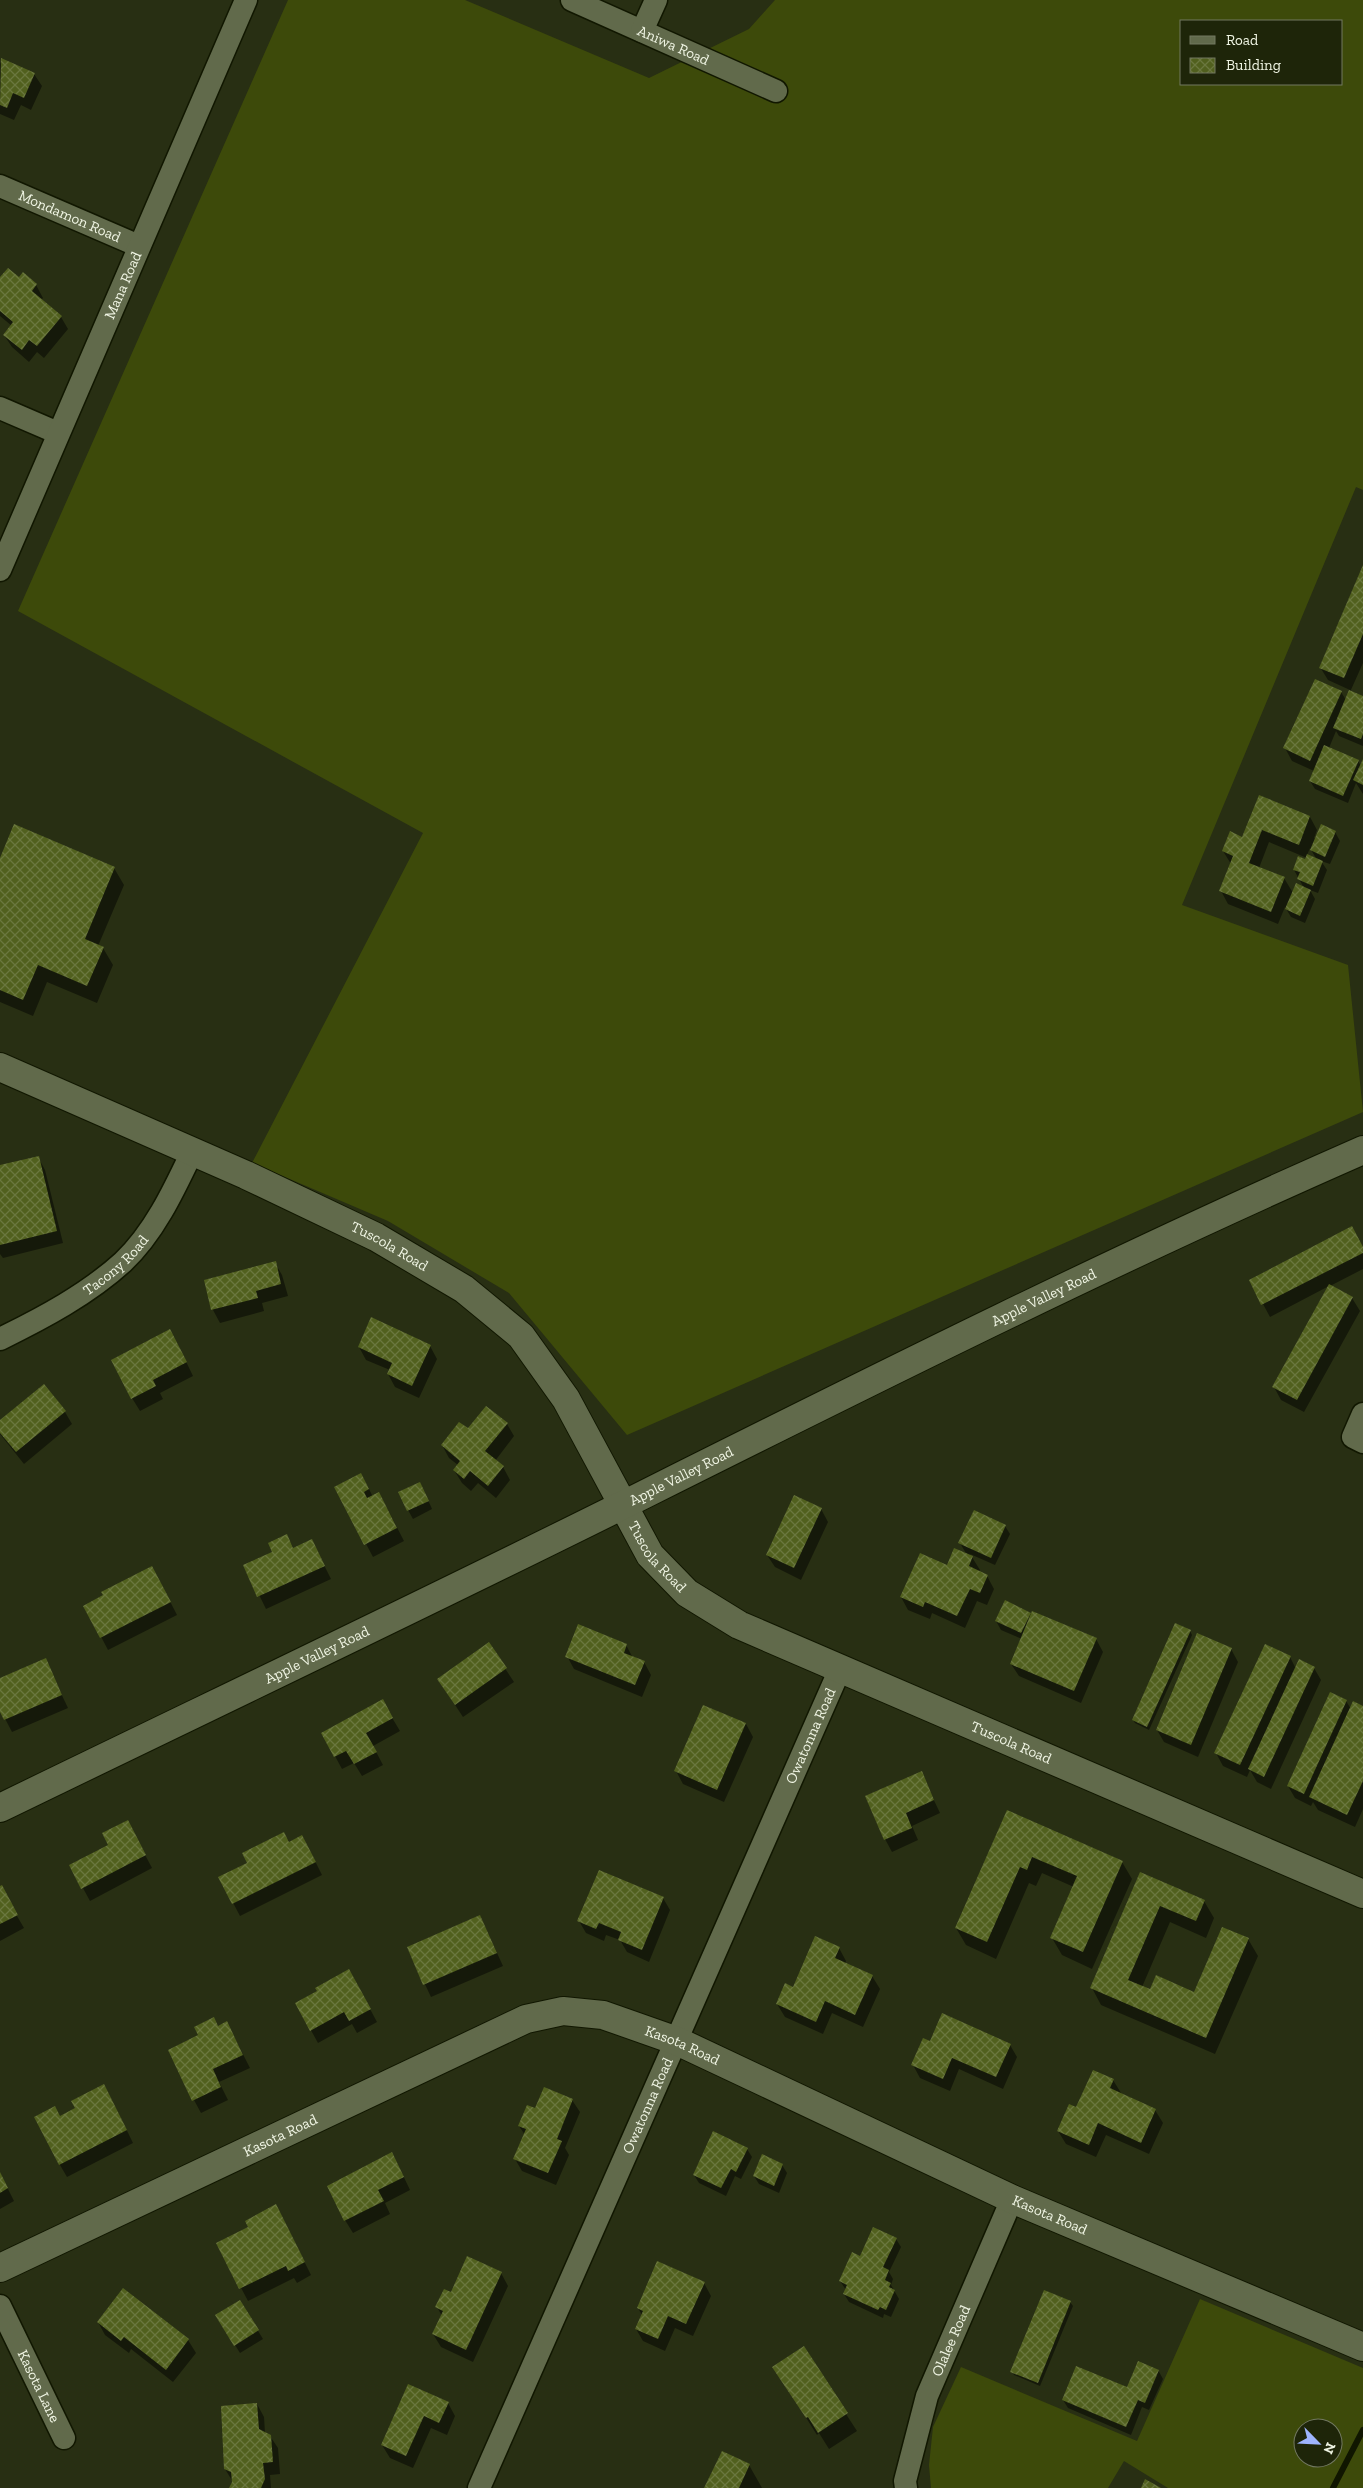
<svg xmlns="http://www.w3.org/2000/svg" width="1363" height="2488" viewBox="0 0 1363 2488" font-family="'Zilla Slab',serif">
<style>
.grass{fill:#3d4a0a;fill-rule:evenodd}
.shadow{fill:#0007;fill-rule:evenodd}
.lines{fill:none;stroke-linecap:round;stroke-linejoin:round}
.stream{stroke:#101600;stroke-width:6}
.building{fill:url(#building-cross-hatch)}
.street-casing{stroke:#111700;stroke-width:25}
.secondary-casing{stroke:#111700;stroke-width:30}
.street{stroke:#616a4b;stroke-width:22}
.secondary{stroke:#616a4b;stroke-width:28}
.labels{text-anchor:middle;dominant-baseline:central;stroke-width:5;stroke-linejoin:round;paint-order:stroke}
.street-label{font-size:15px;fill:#f0f5e4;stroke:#1e2509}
</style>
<defs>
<pattern id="building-cross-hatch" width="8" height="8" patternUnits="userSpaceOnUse" patternTransform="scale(1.25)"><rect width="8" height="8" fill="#51601e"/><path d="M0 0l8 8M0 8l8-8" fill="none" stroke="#6a773f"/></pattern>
</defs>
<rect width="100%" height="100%" fill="#282f13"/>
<g class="grass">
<path d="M288 0H465L649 78 749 29 775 0H1363V490L1356 487 1182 905 1348 965 1363 1112 627 1435 509 1293 388 1221 252 1163 423 833 18 611ZM1182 21H1342V84H1182Z"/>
<path d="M1200 2299 1363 2368V2488H1168L1124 2461 1108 2488H931L929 2465 933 2427 961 2367 1137 2441ZM1303 2428H1333V2458H1303Z"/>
</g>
<g class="shadow">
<polygon points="2,60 34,74 42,86 31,110 21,105 14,120 0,114 0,64"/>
<polygon points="19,278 36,285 43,298 41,300 61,317 68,329 44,358 37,352 29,362 12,347 4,335 12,326 0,316 0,279"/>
<polygon points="1363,568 1363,663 1350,692 1363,698 1363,746 1339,736 1336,731 1329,748 1358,761 1361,766 1363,762 1363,794 1356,783 1348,803 1315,789 1310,781 1314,771 1292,761 1285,748 1341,692 1346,700 1350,690 1328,680 1320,667"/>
<path d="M1260 797 1310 817 1317 830 1314 838 1316 839 1321 826 1335 832 1340 841 1330 864 1321 861 1327 870 1318 893 1310 890 1315 899 1305 923 1291 917 1285 907 1278 924 1228 904 1221 891 1231 864 1223 851 1243 838ZM1269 842 1307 858 1294 870 1304 888 1293 893 1284 878 1259 868ZM1310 848 1317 860 1307 855Z"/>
<polygon points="0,861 114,868 124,885 98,946 103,948 113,965 97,1003 47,982 33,1016 0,1002"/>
<polygon points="38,1157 45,1170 63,1243 3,1258 0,1254 0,1167"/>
<polygon points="1363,1248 1363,1269 1330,1286 1352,1298 1360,1311 1304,1412 1281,1400 1274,1387 1329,1286 1270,1317 1263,1304"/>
<polygon points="275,1263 282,1275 288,1296 262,1303 264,1311 220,1323 213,1310 205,1281"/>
<polygon points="177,1343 193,1376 160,1393 163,1399 140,1411 132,1398"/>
<polygon points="430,1346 437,1359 419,1398 395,1387 388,1374 390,1370 366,1360 359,1347"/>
<polygon points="65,1412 72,1424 24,1464 0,1434 0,1422"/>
<polygon points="507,1424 514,1436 495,1461 503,1467 510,1480 496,1498 478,1483 471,1491 462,1483 454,1470 458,1465 449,1458 442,1445 468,1430"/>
<polygon points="336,1487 368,1487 373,1497 386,1506 404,1541 373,1557"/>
<polygon points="424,1491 432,1509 413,1519 408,1510"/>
<polygon points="821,1509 828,1522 801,1580 775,1567 767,1555"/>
<polygon points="1005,1526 1010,1534 995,1565 970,1554 980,1570 978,1572 987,1576 994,1589 987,1605 977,1601 965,1628 932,1613 930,1619 908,1610 901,1597 967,1555 960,1543"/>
<polygon points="287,1536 294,1549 312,1541 331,1579 266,1609 245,1566 273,1553"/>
<polygon points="159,1580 177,1615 108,1650 85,1606"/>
<polygon points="1030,1613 1031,1616 1096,1639 1103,1652 1081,1703 1019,1676 1011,1664 1022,1639 1001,1630 996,1621"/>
<polygon points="1190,1631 1192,1635 1149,1730 1135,1723 1133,1720"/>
<polygon points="489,1644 514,1682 463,1717 438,1679"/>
<polygon points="626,1645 633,1658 644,1662 651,1675 642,1697 574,1669 567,1656"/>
<polygon points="1231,1649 1238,1662 1198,1757 1164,1742 1157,1730"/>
<polygon points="1290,1657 1296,1669 1314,1668 1321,1680 1271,1789 1257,1782 1250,1770 1247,1777 1223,1766 1216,1753"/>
<polygon points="45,1660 68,1708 12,1732 0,1709 0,1680"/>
<polygon points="382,1701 400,1731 373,1746 383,1765 362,1776 354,1763 342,1769 323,1734"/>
<polygon points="1346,1701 1351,1709 1363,1707 1363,1809 1355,1827 1318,1810 1313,1802 1311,1806 1295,1798 1288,1786"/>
<polygon points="746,1724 753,1737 724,1802 683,1784 676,1771"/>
<polygon points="921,1773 940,1813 912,1826 918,1840 892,1852 885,1839"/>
<polygon points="1008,1811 1122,1862 1132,1879 1092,1969 1062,1955 1052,1938 1074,1887 1042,1873 1036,1886 1029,1883 996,1959 966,1945 956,1928"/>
<polygon points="284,1833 290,1843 309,1849 322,1875 240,1916 220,1878 249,1863"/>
<polygon points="134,1834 152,1868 90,1901 71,1866"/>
<polygon points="1141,1874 1204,1901 1214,1918 1206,1938 1170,1922 1142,1987 1150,1990 1195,1993 1248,1939 1258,1956 1215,2054 1101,2005 1092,1988"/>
<polygon points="0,1887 24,1928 0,1941"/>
<polygon points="663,1898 670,1910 649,1962 627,1952 620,1940 606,1935 604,1941 586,1933 579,1921"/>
<polygon points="480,1916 503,1966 431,1997 408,1948"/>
<polygon points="839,1948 846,1961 845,1964 872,1976 880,1989 863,2027 832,2013 823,2034 785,2017 777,2004"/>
<polygon points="356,1983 377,2022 357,2033 352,2024 318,2043 296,2003"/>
<polygon points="227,2023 250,2068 219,2082 228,2100 201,2113 194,2100 218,2027"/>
<polygon points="1010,2045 1017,2057 1003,2089 959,2069 950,2091 920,2078 913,2065"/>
<polygon points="1113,2080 1121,2093 1155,2110 1163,2123 1149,2154 1106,2135 1096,2157 1066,2144 1058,2131 1077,2109"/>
<polygon points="111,2098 133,2143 67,2177 60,2165 60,2117"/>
<polygon points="572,2100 580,2112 565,2148 569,2155 556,2185 522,2171 515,2159 525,2135 519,2126 536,2110"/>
<polygon points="747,2149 752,2157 741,2179 735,2176 726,2196 699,2183 694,2175"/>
<polygon points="782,2165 787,2173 779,2193 759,2184 754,2176"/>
<polygon points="399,2167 410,2190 385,2203 390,2214 353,2233 345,2220"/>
<polygon points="0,2173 14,2201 0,2209"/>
<polygon points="283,2219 311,2275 297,2283 294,2278 248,2301 218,2244"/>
<polygon points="896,2239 901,2247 889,2272 893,2279 891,2285 899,2299 891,2317 884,2314 883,2318 849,2302 844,2294 846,2290 840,2281 861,2257"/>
<polygon points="501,2273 508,2286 473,2362 441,2347 433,2334 442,2316 437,2307 452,2294"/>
<polygon points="704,2283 711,2296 693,2336 675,2328 665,2351 643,2341 636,2329 642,2315 638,2308"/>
<polygon points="123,2290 188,2340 196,2353 173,2382 131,2349 129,2353 105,2335 98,2322"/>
<polygon points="1045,2292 1070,2302 1073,2306 1040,2386 1014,2375 1012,2372"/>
<polygon points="240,2301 263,2339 240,2353 217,2316"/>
<polygon points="803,2348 857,2431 829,2449 819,2433 817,2435 774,2367"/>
<polygon points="1158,2370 1163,2379 1149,2410 1142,2407 1131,2435 1068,2408 1063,2400 1128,2389"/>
<polygon points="409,2386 448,2403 455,2416 447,2435 431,2428 413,2468 390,2458 382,2445"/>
<polygon points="257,2404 264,2417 265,2433 270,2436 278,2448 280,2474 270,2475 271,2488 230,2488 233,2482 225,2469"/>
<polygon points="722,2453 749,2465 762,2488 706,2488"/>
</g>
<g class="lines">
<polyline class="stream" points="1333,2488 1363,2430"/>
</g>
<g class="building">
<polygon points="1,58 35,73 24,98 13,93 7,108 0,105"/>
<polygon points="8,268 19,277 23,272 37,284 32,291 62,316 37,346 29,340 22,350 3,335 13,322 0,311 0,277"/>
<polygon points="1363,565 1363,634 1344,678 1319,668"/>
<polygon points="1315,679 1342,691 1310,761 1283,748"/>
<polygon points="1349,690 1363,696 1363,734 1361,739 1333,728"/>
<polygon points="1324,745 1359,760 1343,796 1309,781"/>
<polygon points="1363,759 1363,785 1353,780"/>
<polygon points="1259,795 1310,816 1299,845 1262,830 1249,863 1285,877 1271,912 1219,891 1233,856 1222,851 1230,831 1242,837"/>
<polygon points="14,824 115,867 85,939 104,947 87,986 38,965 23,1000 0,990 0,858"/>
<polygon points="1321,824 1336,831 1325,857 1310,850"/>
<polygon points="1307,854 1323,861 1313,886 1297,879 1300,872 1293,870 1298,856 1305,859"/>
<polygon points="1296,883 1311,890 1300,916 1285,909"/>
<polygon points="39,1156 57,1231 0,1245 0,1165"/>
<polygon points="1352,1226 1363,1247 1363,1253 1261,1305 1249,1280"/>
<polygon points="276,1261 281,1284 256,1291 258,1298 211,1310 204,1280"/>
<polygon points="1329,1284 1353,1297 1297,1400 1272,1387"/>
<polygon points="371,1317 431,1345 412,1386 387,1374 392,1363 358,1347"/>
<polygon points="170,1329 187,1362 153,1380 156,1386 131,1399 111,1360"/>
<polygon points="44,1384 66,1411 16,1452 0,1433 0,1420"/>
<polygon points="486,1406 508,1423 485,1451 504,1466 488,1486 470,1471 464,1479 453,1470 460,1461 441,1445 459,1422 468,1428"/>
<polygon points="361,1473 369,1489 364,1492 367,1498 379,1492 397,1528 364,1545 334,1487"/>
<polygon points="420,1482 429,1501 407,1511 398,1492"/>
<polygon points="794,1495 822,1508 794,1568 766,1555"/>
<polygon points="974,1510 1006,1525 991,1558 958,1543"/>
<polygon points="287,1534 293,1548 312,1539 325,1566 257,1597 243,1565 272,1552 268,1543"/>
<polygon points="954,1548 973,1556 969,1566 988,1575 980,1593 970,1589 957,1616 925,1602 923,1607 900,1597 920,1553 947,1565"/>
<polygon points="152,1566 171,1602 100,1638 83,1606 103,1595 101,1592"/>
<polygon points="1005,1600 1031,1613 1021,1633 995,1621"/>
<polygon points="1032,1611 1097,1638 1074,1691 1010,1664"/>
<polygon points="1175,1623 1191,1630 1147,1727 1132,1720"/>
<polygon points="578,1624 627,1644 624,1653 645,1661 635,1685 565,1657"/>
<polygon points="1197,1633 1232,1648 1191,1745 1156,1730"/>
<polygon points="489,1642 507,1668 455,1705 437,1679"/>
<polygon points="1265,1644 1291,1656 1240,1765 1214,1753"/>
<polygon points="46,1658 62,1695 4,1720 0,1712 0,1678"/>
<polygon points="1299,1659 1315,1667 1264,1777 1248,1769"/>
<polygon points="1330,1692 1347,1700 1304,1794 1287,1786"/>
<polygon points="383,1699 393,1718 366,1733 377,1752 354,1764 346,1751 334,1757 321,1733"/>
<polygon points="1353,1701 1363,1706 1363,1781 1347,1815 1309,1797"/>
<polygon points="703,1705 746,1723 717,1790 674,1771"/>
<polygon points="922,1771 934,1800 906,1813 912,1828 884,1840 865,1796"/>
<polygon points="1007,1810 1123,1861 1083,1952 1050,1938 1077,1876 1032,1857 1027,1870 1020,1867 987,1942 955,1928"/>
<polygon points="128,1820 146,1855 81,1889 69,1865 108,1845 102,1833"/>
<polygon points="284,1832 289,1842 302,1835 316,1862 232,1904 218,1877 247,1863 242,1853"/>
<polygon points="599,1870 664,1897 642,1950 618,1940 621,1932 599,1923 596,1929 577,1921"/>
<polygon points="1140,1872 1205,1900 1196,1921 1160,1906 1128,1980 1150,1989 1156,1975 1194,1992 1222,1927 1249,1938 1206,2038 1090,1988"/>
<polygon points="2,1885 18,1915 0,1924 0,1886"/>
<polygon points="480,1915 497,1953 423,1985 407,1947"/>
<polygon points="815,1936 840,1947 835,1958 873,1975 855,2015 825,2001 816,2022 776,2004 785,1983 793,1987"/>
<polygon points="349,1969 371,2009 349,2021 344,2012 310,2031 295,2003 317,1991 315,1988"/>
<polygon points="942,2013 1011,2044 996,2077 952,2058 943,2079 911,2065 923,2038 930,2041"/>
<polygon points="214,2017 218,2026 227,2021 243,2055 213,2069 221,2087 192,2101 168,2050 198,2035 194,2027"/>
<polygon points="1093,2070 1114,2079 1110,2088 1156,2109 1141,2143 1098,2123 1089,2145 1057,2131 1069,2104 1076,2107"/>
<polygon points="104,2084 127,2130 59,2165 34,2117 55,2106 60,2116 75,2108 71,2101"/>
<polygon points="544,2087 573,2099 557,2139 562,2141 548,2173 513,2159 526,2129 518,2126 527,2105 535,2108"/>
<polygon points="713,2131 748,2148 736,2172 731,2169 721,2188 693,2175"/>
<polygon points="392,2152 404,2177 378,2190 384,2201 344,2221 327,2186"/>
<polygon points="762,2154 783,2164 774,2186 753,2176"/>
<polygon points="0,2172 8,2188 0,2193"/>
<polygon points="276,2204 305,2262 288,2271 286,2266 239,2289 216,2243 248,2227 245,2221"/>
<polygon points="873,2227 897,2238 883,2267 889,2270 885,2280 891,2283 889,2287 895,2290 886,2310 880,2307 878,2310 843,2294 847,2285 839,2281 852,2252 860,2256"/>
<polygon points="467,2256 502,2272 466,2350 432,2334 443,2311 435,2307 444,2289 451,2292"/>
<polygon points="657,2261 705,2282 686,2324 668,2316 658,2339 635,2329 643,2311 637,2308"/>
<polygon points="123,2288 189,2339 166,2370 124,2337 121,2341 97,2322"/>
<polygon points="1044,2290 1071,2301 1038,2383 1010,2372"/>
<polygon points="240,2300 259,2330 234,2346 215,2315"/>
<polygon points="804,2346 848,2413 818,2433 808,2417 806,2418 772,2367"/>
<polygon points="1138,2361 1159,2370 1145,2403 1138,2400 1126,2427 1062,2400 1076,2366 1127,2387"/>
<polygon points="408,2384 449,2402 439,2423 424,2416 406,2456 381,2445"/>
<polygon points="257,2403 259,2429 271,2435 273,2462 263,2463 265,2479 261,2488 229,2488 232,2482 231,2472 224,2469 221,2406"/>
<polygon points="722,2451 750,2464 739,2488 704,2488"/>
<polygon points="1145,2479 1161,2488 1141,2488"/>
</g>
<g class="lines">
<g class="street-casing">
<g id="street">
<path id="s1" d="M572 0 776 91"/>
<polyline points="642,31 656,0"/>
<path id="s2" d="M0 186 139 246"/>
<polyline points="0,408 58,433"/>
<path id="s3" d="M0 570 246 0"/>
<path id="s4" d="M0 1339C43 1318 88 1294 123 1262 154 1233 174 1190 192 1152"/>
<polyline points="1363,1414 1353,1437 1363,1442"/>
<path id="s5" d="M0 2306 64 2438"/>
<path id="s6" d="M479 2488 840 1669"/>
<path id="s7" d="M906 2488 905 2481 927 2396 1012 2199"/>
</g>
</g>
<g class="secondary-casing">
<g id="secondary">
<path id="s8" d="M0 1067 246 1175 376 1237 464 1289 521 1336 566 1399 650 1555 687 1593 739 1625 1363 1894"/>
<path id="s9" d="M0 1808C208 1707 416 1608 623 1505 867 1383 1112 1260 1363 1150"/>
<path id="s10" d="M0 2268 526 2019 563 2011 603 2015 677 2041 1012 2199 1363 2347"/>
</g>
</g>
<use href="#street" class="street"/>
<use href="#secondary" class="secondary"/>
</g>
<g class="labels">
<g class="street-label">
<text stroke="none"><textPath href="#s1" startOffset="111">Aniwa Road</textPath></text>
<text stroke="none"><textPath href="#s2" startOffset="76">Mondamon Road</textPath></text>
<text stroke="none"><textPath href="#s3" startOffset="310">Mana Road</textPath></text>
<text stroke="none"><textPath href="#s8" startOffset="429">Tuscola Road</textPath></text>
<text stroke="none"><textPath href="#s4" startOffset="138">Tacony Road</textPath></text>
<text stroke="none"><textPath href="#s9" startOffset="1162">Apple Valley Road</textPath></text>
<text stroke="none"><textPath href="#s9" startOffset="758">Apple Valley Road</textPath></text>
<text stroke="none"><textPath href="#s8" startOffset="849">Tuscola Road</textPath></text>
<text stroke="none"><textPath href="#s9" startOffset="352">Apple Valley Road</textPath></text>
<text stroke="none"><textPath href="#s6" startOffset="822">Owatonna Road</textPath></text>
<text stroke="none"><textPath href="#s8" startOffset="1254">Tuscola Road</textPath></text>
<text stroke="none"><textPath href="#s10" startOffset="745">Kasota Road</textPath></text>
<text stroke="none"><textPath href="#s6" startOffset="418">Owatonna Road</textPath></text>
<text stroke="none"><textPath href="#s10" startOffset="310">Kasota Road</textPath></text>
<text stroke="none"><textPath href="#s10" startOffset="1150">Kasota Road</textPath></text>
<text stroke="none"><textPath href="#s7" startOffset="155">Olalee Road</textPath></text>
<text stroke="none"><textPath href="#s5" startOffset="89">Kasota Lane</textPath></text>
</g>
</g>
<rect x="1180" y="20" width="162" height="65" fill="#1e2509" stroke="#727861"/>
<rect x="1190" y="36" width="25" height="8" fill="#616a4b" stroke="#727861"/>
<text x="1226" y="45" font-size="15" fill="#f0f5e4">Road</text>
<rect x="1190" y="58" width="25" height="15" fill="url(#building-cross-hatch)" stroke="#727861"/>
<text x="1226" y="70" font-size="15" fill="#f0f5e4">Building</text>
<g transform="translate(1318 2443) rotate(114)"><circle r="24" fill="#1e2509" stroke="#727861"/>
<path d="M0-4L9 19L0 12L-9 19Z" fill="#9eb4fd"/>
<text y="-8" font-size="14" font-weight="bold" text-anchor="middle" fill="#f0f5e4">N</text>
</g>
</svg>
